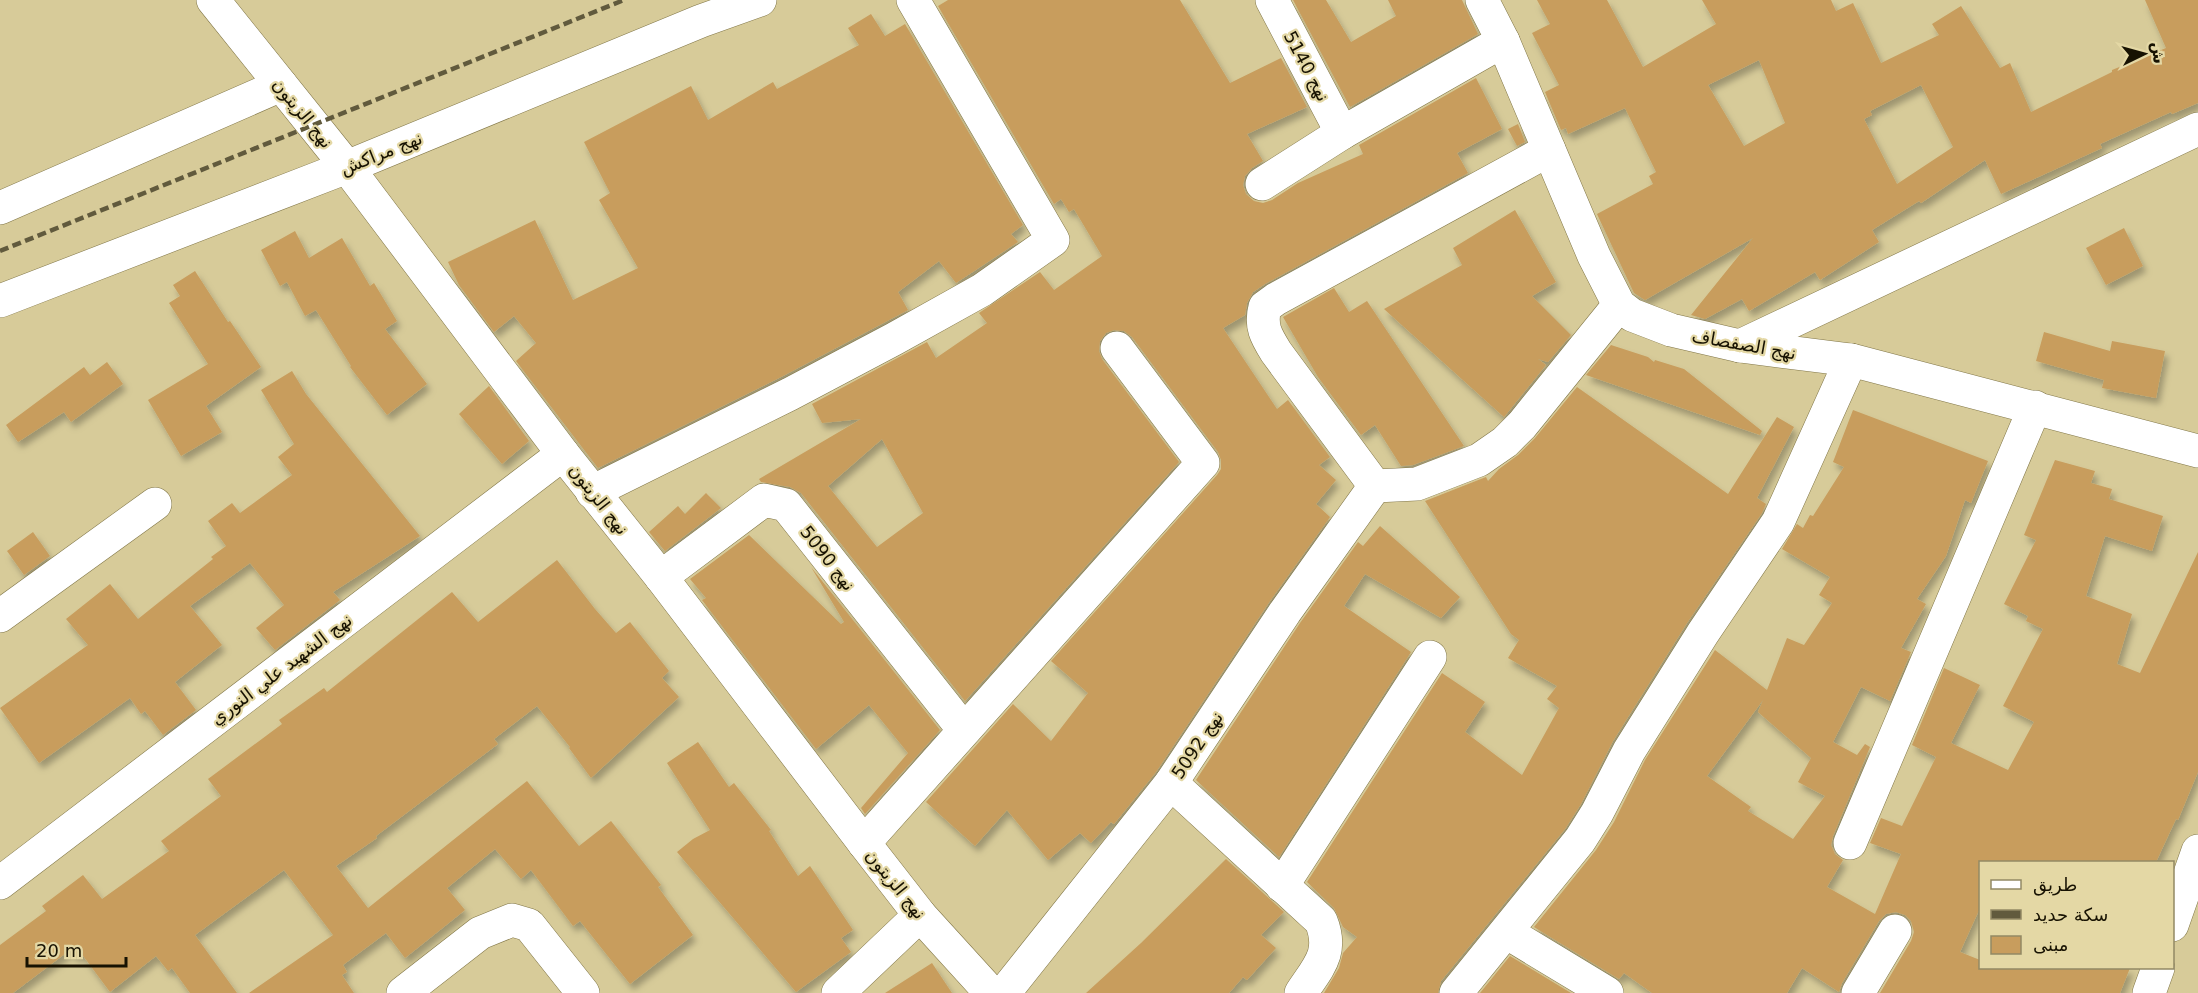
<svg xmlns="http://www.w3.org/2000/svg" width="2198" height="993" viewBox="0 0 2198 993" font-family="'DejaVu Sans','Noto Naskh Arabic',sans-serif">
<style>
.building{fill:#c89d5d;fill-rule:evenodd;filter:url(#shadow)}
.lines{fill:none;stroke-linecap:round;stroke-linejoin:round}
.street-casing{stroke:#817647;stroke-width:34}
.street{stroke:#fff;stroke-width:33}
.rail{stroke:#615a3d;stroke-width:4.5;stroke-dasharray:9 4.5;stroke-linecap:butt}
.labels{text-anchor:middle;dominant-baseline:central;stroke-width:4.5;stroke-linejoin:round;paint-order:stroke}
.street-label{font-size:18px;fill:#171202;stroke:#e4d8a5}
</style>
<defs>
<filter id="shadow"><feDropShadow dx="3.5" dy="6" stdDeviation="3" flood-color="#0004"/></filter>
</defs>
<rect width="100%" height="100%" fill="#d7cb99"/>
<g class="building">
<path d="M948 0H1180L1230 83 1281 58 1307 107 1247 134 1263 161 1252 168 1245 176 1243 185 1246 194 1254 201 1263 203 1272 200 1298 183 1363 154 1359 145 1476 78 1502 129 1457 153 1468 173 1265 284 1253 292 1247 303 1245 315 1223 328 1277 409 1288 400 1330 457 1319 465 1336 480 1316 504 1330 517 1270 601 1156 772 1114 824 1111 822 1091 843 1080 833 1048 860 1007 810 975 846 926 802 1013 704 1051 741 1088 693 1051 661 1217 475 1221 469V460L1218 452 1132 337 1124 331 1114 330 1106 333 1100 341 1099 351 1102 359 1179 462 965 701 801 493 790 487 761 482 759 479 861 419 822 423 812 404 927 342 936 358 987 323 979 313 1040 272 1054 290 1102 256 1074 209 1069 212 1061 199 1054 204 938 6ZM882 439 923 513 877 547 828 486Z"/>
<polygon points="1293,0 1326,0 1351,42 1396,16 1388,0 1462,0 1478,34 1350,107"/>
<path d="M1537 0H1607L1643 67 1716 24 1702 0H1831L1836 11 1853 3 1881 63 1939 35 1932 24 1961 6 2000 68 2010 63 2031 112 2112 72V70L2166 48 2145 0H2198V103L2172 114 2171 112 2100 144 2102 148 2001 194 1985 160 1921 203 1919 201 1872 230 1879 242 1820 280 1815 272 1749 311 1742 299 1705 319 1691 315 1753 238 1645 300 1634 293 1597 214 1653 184 1649 176 1656 172 1625 108 1568 134 1566 128 1561 130 1545 92 1559 85 1532 33 1550 24ZM1759 60 1785 123 1744 146 1708 85ZM1921 85 1953 147 1897 184 1864 119 1872 115 1870 111Z"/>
<polygon points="871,14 885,36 905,24 1023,225 1011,234 1018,242 956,283 939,261 898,292 908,310 781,377 598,468 516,361 536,343 514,316 494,332 459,285 448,262 535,220 573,300 638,268 599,200 610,193 584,142 691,86 708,120 773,82 777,89 859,45 848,28"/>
<polygon points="1518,124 1525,142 1517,146 1508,129"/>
<polygon points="1515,210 1556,282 1532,296 1571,335 1548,362 1538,359 1546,365 1504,417 1384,309 1462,265 1453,248"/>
<polygon points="2124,228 2143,266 2106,285 2086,248"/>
<polygon points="295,231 309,258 342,238 370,286 374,283 397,321 385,329 427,384 387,415 350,367 351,366 316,310 305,316 287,282 280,286 261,250"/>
<polygon points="195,271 228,322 230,321 261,367 206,406 222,432 181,456 148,400 208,364 169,303 180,296 173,285"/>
<polygon points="1334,288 1349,312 1367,301 1464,446 1413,465 1401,466 1375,425 1361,435 1318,377 1283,317"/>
<polygon points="2044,332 2110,351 2112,341 2165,351 2156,398 2102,388 2104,380 2036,361"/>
<polygon points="1611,345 1648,357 1654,362 1655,360 1684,369 1762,431 1760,435 1586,375"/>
<polygon points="107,362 123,384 71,422 64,412 18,442 6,425 84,367 90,375"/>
<polygon points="292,371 306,394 420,536 333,592 340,600 275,650 256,628 284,605 250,563 190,606 222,645 175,682 196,710 163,735 145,711 141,714 130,698 39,763 0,708 88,645 66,619 110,584 138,619 213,559 211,557 226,546 208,521 232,503 240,513 292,475 278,457 294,444 261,390"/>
<polygon points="489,386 529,441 502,464 459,414"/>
<polygon points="1577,387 1728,494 1777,417 1794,427 1757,498 1766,504 1762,513 1687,623 1613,741 1581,804 1565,829 1441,981 1438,993 1324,993 1339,968 1343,953 1357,937 1343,927 1334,908 1307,882 1442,673 1485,702 1465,732 1522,775 1559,708 1547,699 1557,686 1508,658 1519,640 1511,634 1425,501 1486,477 1488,481 1499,469 1518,455 1535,438"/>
<path d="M1853 410 1988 461 1971 503 1965 500 1946 556 1917 599 1926 604 1901 648 1911 652 1890 701 1861 687 1833 742 1857 755 1865 744 1870 747 1833 836 1831 845 1835 854 1843 860 1827 887 1875 914 1901 854 1870 843 1881 818 1902 826 1936 757 1912 745 1944 668 1980 685 1951 743 2008 770 2034 722 2003 706 2043 629 2026 621 2028 616 2004 604 2036 540 2024 535 2055 460 2095 471 2091 483 2112 489 2109 499 2163 516 2152 551 2105 536 2086 596 2132 614 2117 664 2140 673 2198 552V772L2178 820 2176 819 2156 862H1980V908L1960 952 1980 960V968H2130L2120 993H1880L1911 941 1914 932 1911 921 1905 915 1896 912 1886 914 1879 921 1842 983 1839 992 1802 968 1787 993H1652L1624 973 1619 979 1534 927 1596 850 1614 822 1645 760 1715 650 1767 690 1787 638 1804 645 1832 603 1819 595 1830 577 1782 549 1797 524 1803 528 1810 515 1813 516 1844 467 1833 462ZM1763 700 1758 712 1811 758 1798 782 1825 796 1793 839 1748 811 1751 807 1707 776Z"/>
<polygon points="706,493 721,508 665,551 649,532 678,506 685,514"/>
<polygon points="1380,526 1460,597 1441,618 1365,574 1344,606 1411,652 1279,857 1196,780 1300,623 1358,542 1363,546"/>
<polygon points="33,532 50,556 24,575 7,551"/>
<polygon points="749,535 841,624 844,622 811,567 940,730 865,814 861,808 908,753 869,705 816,749 702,600 706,598 690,579"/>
<polygon points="557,560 595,609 616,633 630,622 669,671 662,678 679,697 591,778 569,748 570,747 537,706 494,739 498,744 376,836 377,838 336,866 368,908 527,781 579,846 611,821 661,885 658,887 693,935 630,984 580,921 573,926 531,870 521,879 495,849 447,888 465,910 405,958 386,933 343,965 347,972 342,975 354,993 249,993 333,935 284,870 195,935 237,993 190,993 172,968 168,971 156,956 110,992 81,953 76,957 70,950 13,993 0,993 0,945 46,911 42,906 83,875 102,899 169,851 161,841 221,796 208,779 282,724 279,720 324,688 327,692 452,592 478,622"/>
<polygon points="698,742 729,787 734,783 771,830 769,831 798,876 810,866 853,930 841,938 851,952 796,992 677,852 693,839 710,830 667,763"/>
<polygon points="1226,859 1284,912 1261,935 1276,948 1247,980 1243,977 1229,993 1086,993 1141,943"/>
<polygon points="1510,956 1571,993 1480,993"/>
<polygon points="932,963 952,993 885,993"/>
</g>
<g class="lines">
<g class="street-casing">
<g id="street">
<polyline points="213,0 347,167 563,454 661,577 864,843 920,915 991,993"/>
<polyline points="1272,0 1342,133"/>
<polyline points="1482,0 1503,41 1594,256 1619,305 1632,315 1671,330 1740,346 1851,360 2198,451"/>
<polyline points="1262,184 1342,133 1503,41"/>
<polyline points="0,208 281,85"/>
<polyline points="0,301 347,167 701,21 760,0"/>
<polyline points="1740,346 2198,129"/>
<path d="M1375 486 1276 352C1266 336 1260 326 1265 307L1276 299 1549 150"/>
<polyline points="1375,486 1417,484 1479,460 1505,442 1522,425 1619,305"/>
<polyline points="592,492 790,394 894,339 982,290 1053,240 913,0"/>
<polyline points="661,577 764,500 786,505 964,730"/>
<polyline points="0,616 155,504"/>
<path d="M1171 783 1321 921C1334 953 1318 967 1301 993"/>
<polyline points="864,843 1203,463 1117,348"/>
<polyline points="1850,843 2035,407"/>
<polyline points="0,883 563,454"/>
<polyline points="1282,886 1430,657"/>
<polyline points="2172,925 2198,851"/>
<polyline points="1506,932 1607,993"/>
<polyline points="403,993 480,933 512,920 529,925 583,993"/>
<polyline points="838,993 920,915"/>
<polyline points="1004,993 1171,783 1285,612 1375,486"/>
<polyline points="1456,993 1580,840 1597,813 1629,751 1703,633 1778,522 1851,360"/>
<polyline points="1858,993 1895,931"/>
<polyline points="2149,993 2158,968"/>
</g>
</g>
<use href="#street" class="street"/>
<polyline class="rail" points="0,251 624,0"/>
</g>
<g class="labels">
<g class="street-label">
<text transform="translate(1307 66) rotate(62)">نهج 5140</text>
<text transform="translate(303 113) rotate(51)">نهج الزيتون</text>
<text transform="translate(381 153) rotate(-22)">نهج مراكش</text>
<text transform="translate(1744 344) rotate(10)">نهج الصفصاف</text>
<text transform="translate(599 499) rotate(52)">نهج الزيتون</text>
<text transform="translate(828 558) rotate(52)">نهج 5090</text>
<text transform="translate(281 669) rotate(-37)">نهج الشهيد علي النوري</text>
<text transform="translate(1197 745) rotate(-56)">نهج 5092</text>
<text transform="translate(896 884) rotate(51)">نهج الزيتون</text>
</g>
</g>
<rect x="1979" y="861" width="195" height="108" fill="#e4d8a5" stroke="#928964" stroke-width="1.5"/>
<rect x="1991" y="880" width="30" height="9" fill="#ffffff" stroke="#928964" stroke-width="1.5"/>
<text x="2033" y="891" font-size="18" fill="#171202">طريق</text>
<rect x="1991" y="910" width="30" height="9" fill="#615a3d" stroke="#928964" stroke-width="1.5"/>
<text x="2033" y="921" font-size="18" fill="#171202">سكة حديد</text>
<rect x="1991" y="936" width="30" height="18" fill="#c89d5d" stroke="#928964" stroke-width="1.5"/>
<text x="2033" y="951" font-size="18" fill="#171202">مبنى</text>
<g transform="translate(2144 54) rotate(85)" stroke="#e4d8a5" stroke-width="4.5" paint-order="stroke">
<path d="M0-4.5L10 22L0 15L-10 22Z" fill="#171202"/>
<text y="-9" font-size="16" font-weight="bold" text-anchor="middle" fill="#171202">ش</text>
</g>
<path d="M27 957v9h99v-9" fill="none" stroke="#171202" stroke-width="3"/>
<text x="36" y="957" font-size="18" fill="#171202" stroke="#e4d8a5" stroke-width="4.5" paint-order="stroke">20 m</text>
</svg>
